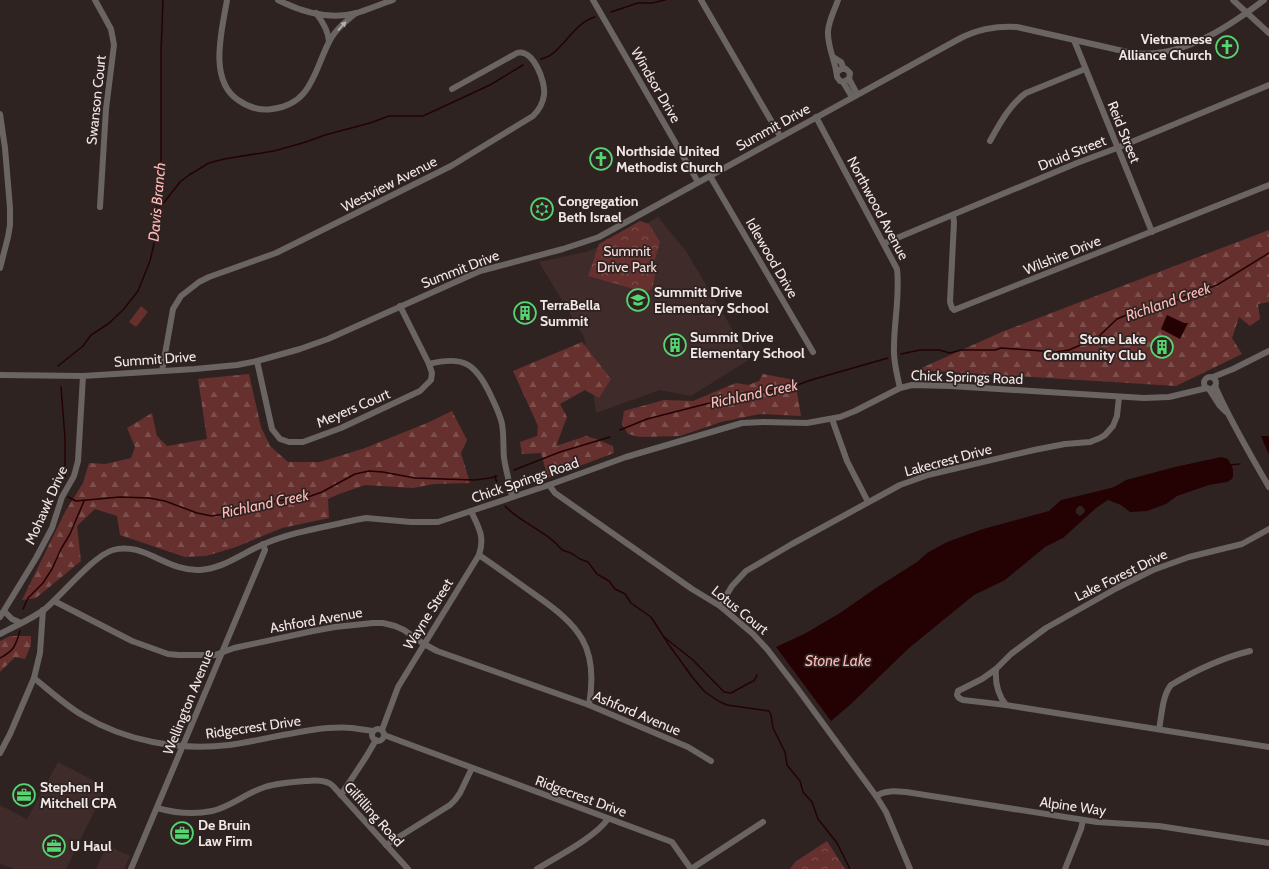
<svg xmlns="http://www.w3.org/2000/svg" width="1269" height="869" viewBox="0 0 1269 869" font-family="Cabin,sans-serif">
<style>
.built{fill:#3e2b2a}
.forest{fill:url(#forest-firs)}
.park{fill:url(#park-crowns)}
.pitch{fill:#66302e}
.water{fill:#240203;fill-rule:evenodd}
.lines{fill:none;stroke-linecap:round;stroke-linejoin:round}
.stream{stroke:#240203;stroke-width:1.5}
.minor{stroke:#6a6463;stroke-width:6}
.oneway{fill:#b4adac}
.labels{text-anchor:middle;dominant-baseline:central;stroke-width:3.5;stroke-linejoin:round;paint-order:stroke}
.poi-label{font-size:14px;font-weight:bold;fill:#f0e8e7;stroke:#2f2322;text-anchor:start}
.street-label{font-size:14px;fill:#f0e8e7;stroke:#2f2322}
.park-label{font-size:14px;fill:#f6dedc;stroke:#2f2322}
.water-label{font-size:15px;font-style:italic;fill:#febab6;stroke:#2f2322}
</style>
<defs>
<pattern id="forest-firs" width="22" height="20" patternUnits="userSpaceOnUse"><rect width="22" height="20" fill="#66302e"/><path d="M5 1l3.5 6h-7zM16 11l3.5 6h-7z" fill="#7c4e4c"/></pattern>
<pattern id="park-crowns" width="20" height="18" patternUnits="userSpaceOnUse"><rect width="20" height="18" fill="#66302e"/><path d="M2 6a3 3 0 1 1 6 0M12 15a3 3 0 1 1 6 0" fill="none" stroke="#7c4e4c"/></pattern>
</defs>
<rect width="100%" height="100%" fill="#2f2322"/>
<g class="built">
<polygon points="658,217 686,251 750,359 691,396 660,390 596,413 584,337 539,262 586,252 621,238"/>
<polygon points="58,762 106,787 66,869 15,869 0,864 0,805 27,819"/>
<polygon points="107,845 130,856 124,869 96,869"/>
</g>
<g class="forest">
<polygon points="1269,230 1269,302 1258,304 1260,319 1250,326 1239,317 1232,338 1242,354 1176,386 917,370 1004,331"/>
<polygon points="582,342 611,379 599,398 585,390 560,404 567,417 556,446 586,436 596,439 613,446 614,453 548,478 541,453 522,454 520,442 537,436 538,426 513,371"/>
<polygon points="249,374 261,427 270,446 288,462 320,462 365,448 427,423 452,411 467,440 461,453 470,483 434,484 413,488 365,485 339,494 328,499 329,518 282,528 236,547 206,556 185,557 120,535 117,516 95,509 77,526 81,561 36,598 22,600 65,512 83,483 89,463 105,464 131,458 135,447 127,428 152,413 157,436 167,446 207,439 198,379"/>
<polygon points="763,374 795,380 801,416 760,414 721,422 680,436 639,437 628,434 622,424 624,411 664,400 693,401 736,383 748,385 759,381"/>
<polygon points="10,636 31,636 31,645 25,659 15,657 0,672 0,641"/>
</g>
<g class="park">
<polygon points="640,221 649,224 660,242 652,269 656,271 652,289 648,291 641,291 588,276 599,244"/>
<polygon points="827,841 845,869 790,869 795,862"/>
</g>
<polygon class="pitch" points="141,306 148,312 136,327 129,322"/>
<g class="water">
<polygon points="1167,315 1184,323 1188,323 1180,339 1161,329"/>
<polygon points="1261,436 1269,436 1269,455"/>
<path d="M1221 457 1228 459 1233 469V476L1232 479 1227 482 1209 485 1177 496 1166 504 1147 511 1130 512 1121 505 1108 500 1096 508 1063 538 1045 547 1005 580 974 595 909 648 851 704 831 721 776 647 806 633 840 613 876 588 917 562 927 553 947 542 983 529 1049 511 1061 500 1103 490 1114 487 1126 480 1175 467ZM1079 506H1082L1085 510 1084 513 1080 516 1076 513V509Z"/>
</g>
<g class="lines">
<g class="stream">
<polyline points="611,12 638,3 652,3 665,0"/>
<path d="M541 59C562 55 572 23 595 17"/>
<polyline points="157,209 162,205 180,182 189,175 209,163 224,159 274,151 306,142 325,135 370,123 389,116 423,116 490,85 523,65"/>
<polyline points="901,354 920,350 939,350 950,353 961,350 995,350 1001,348 1056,352 1069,350 1097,338 1117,319 1148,306 1163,305 1217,285 1269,253"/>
<polyline points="58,366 83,346 91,335 108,324 123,310 138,291 150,261 155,239 157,193 161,161 161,53 163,0"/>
<polyline points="61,387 65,438 65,478"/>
<polyline points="620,430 647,419 737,396 789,388 811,380 888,358"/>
<polyline points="1230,465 1240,464"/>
<polyline points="514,470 560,452 610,437"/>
<polyline points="495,476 500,495"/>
<polyline points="68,497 76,501 120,497 149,498 165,501 197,513 212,516 231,513 276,501 305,498 322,492 355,474 369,471 383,472 415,478 443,479 475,480 490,478 497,476"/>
<path d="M505 506C522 524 547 531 562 550L571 553 580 559 588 562 597 574 609 581 615 589 625 594 631 603 651 617 669 645 693 678 705 692 720 702 727 705 769 711 771 715 773 728 785 752 787 765 800 781 803 792 812 802 818 819 837 843 850 869"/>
<polyline points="23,609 28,598 43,583 52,569 61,549 70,534 84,501"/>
<polyline points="664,637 693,660 724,692 731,693 751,682 754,681 757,675"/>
<path d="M0 658C15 650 15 646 20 631"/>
</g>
<g class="minor">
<polyline points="95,0 111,29 114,45 106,109 100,207"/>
<path d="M227 0C222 30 208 80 238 100 248 107 260 111 272 109 312 104 314 71 329 42 335 30 346 21 356 13"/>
<path d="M278 0C302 12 331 20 357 13 369 9 381 4 393 0"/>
<polyline points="593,0 698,182"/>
<polyline points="701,0 780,136"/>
<polyline points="1233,0 1269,33"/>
<path d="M316 13C323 22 328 30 329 41"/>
<polyline points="1074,40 1152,232"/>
<polyline points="833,57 841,62 844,69"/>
<path d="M837 72 841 69H846L850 73 849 79 843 82 840 81 837 77C836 62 827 47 828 31 829 20 835 9 838 0"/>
<polyline points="849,79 857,94"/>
<polyline points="843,82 852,97"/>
<polyline points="0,114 5,148 10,208 10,225 8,237 0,268"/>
<path d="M816 117 897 269C900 295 894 322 894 347 893 361 897 374 900 388"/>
<path d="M990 141C999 125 1010 104 1026 93L1085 69"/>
<polyline points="710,176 813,352"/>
<polyline points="953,215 954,222 950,302 952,308 954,310 1269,185"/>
<polyline points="885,243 1077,163 1117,148 1269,85"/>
<polyline points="257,361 272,429 280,439 289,442 303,442 341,428 420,391 431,380 432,373 429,364 400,306"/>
<path d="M429 364C464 355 476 364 491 396 495 405 500 414 502 424 504 435 503 447 504 458 506 471 510 484 512 497"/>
<path d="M162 371 173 309 181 296 199 282 209 277 276 253 451 166 533 116C538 111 543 103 544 95 546 82 533 48 517 53L452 89"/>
<path d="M0 375 83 376 195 369 237 365 257 361 300 349 328 339 480 271 563 249 599 237 957 40C977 29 995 26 1017 27L1132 53C1181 59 1227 28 1264 0"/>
<circle cx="1210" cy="383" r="6"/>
<polyline points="1213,377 1233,369 1269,351"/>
<path d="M1215 386C1230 421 1250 454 1269 487"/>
<polyline points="1209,389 1220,406 1226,412"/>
<polyline points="832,419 847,461 868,502"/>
<polyline points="549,485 555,493 692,589 720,606 753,634 767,649 797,688 876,796 886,812 910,869"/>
<path d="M1269 529 1242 544 1189 557 1153 570 1117 588 1046 628 1011 654 996 669C995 682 997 694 1006 705L1269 747"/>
<path d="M479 555C498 568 516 581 534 594 580 626 599 647 589 705"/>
<polyline points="54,601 132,641 168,654 179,655 215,655 234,648 313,631 335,627 373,623 383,623 395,626 404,630 424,644 437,651 589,705 688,747 711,761"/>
<polyline points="720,606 732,586 746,571 792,544 900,485 928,475 1034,450 1065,444 1090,442 1100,438 1105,435 1113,426 1117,416 1119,397"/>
<polyline points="4,611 12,619 21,623"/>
<polyline points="0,617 36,558 52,528 62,497 74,476 78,461 83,376"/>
<path d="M0 634C15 626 32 619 45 609 63 594 93 556 113 550 143 541 167 572 200 570 225 568 242 553 264 544 292 532 325 527 355 520L366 518 411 522H438L549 485 626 457 742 423 764 422 807 423 840 417 855 411 900 388 912 385 950 386 1144 398 1169 397 1207 388"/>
<polyline points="996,669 982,679 958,691 957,695 959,698 963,700 1006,705"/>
<path d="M34 678C50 691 65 705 82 715 125 741 179 751 229 745 267 740 314 725 352 728 359 729 366 730 373 731"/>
<path d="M1159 729C1162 715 1162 696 1171 685 1196 670 1222 658 1250 651"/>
<circle cx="378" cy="735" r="6"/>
<path d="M382 730 398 687 479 555C485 537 479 528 471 511"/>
<polyline points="384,735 672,842 691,869"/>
<polyline points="0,753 10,734 34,678 40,653 43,610"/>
<polyline points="341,795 366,757 376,740"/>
<path d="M876 796C886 790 895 791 906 792L1097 822 1159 826 1269 843"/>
<path d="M157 808C175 813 193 815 212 811 230 807 246 793 265 787 278 783 293 782 307 781 316 780 327 780 333 786L408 869"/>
<polyline points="386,845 450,805 455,800 460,793 472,768"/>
<polyline points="131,869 265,550 263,544"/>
<path d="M537 869C558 856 594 838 608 819"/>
<polyline points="691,869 763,822"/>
<polyline points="1065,869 1081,829 1083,820"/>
</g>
</g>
<defs><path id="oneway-solid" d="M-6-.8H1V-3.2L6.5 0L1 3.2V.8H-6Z"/></defs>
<use class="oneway" href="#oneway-solid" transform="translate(342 26) rotate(-47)"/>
<defs>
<g id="church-ring" transform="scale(1.15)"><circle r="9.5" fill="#2f2322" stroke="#56d671" stroke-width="1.5"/><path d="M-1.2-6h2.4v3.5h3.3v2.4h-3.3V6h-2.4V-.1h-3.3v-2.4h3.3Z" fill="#56d671"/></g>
<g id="synagogue-ring" transform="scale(1.15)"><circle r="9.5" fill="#2f2322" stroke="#56d671" stroke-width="1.5"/><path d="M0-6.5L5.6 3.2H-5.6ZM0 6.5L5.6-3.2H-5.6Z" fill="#56d671"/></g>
<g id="school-ring" transform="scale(1.15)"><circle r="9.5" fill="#2f2322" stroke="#56d671" stroke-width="1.5"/><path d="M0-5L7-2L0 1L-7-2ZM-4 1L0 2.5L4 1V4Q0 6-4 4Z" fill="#56d671"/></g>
<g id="building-ring" transform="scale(1.15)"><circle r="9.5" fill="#2f2322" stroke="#56d671" stroke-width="1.5"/><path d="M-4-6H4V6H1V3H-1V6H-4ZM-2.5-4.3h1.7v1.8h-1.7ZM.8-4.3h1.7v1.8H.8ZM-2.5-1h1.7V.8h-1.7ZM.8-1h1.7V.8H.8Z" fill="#56d671"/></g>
<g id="office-ring" transform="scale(1.15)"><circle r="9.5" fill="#2f2322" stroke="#56d671" stroke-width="1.5"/><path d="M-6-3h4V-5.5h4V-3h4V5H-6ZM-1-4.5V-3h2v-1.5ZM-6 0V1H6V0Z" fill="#56d671"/></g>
</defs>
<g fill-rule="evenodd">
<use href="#church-ring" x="1227" y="47"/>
<use href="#church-ring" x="601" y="159"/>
<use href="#synagogue-ring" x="542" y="209"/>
<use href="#school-ring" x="638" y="300"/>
<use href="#building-ring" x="525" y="313"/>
<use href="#building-ring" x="675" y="345"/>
<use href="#building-ring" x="1162" y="347"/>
<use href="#office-ring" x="24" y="795"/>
<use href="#office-ring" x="182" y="833"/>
<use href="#office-ring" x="54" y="846"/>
</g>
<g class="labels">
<g class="poi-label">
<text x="1212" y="39" text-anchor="end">Vietnamese<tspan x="1212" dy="16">Alliance Church</tspan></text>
<text x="616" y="151">Northside United<tspan x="616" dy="16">Methodist Church</tspan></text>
<text x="558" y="201">Congregation<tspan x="558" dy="16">Beth Israel</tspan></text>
<text x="654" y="292">Summitt Drive<tspan x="654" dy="16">Elementary School</tspan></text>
<text x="540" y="305">TerraBella<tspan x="540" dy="16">Summit</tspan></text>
<text x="690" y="337">Summit Drive<tspan x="690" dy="16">Elementary School</tspan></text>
<text x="1146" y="339" text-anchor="end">Stone Lake<tspan x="1146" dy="16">Community Club</tspan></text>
<text x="40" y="787">Stephen H<tspan x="40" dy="16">Mitchell CPA</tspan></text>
<text x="198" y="825">De Bruin<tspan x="198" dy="16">Law Firm</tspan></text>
<text x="70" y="846">U Haul</text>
</g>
<g class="street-label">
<text transform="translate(656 85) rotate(60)">Windsor Drive</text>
<text transform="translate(96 100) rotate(-84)">Swanson Court</text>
<text transform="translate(773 127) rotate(-29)">Summit Drive</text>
<text transform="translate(1124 132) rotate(68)">Reid Street</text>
<text transform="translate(1072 153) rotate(-22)">Druid Street</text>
<text transform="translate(389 184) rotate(-27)">Westview Avenue</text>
<text transform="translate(878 208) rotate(62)">Northwood Avenue</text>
<text transform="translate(1062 255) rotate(-22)">Wilshire Drive</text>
<text transform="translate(772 258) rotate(60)">Idlewood Drive</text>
<text transform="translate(460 269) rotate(-21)">Summit Drive</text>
<text transform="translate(155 359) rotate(-4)">Summit Drive</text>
<text transform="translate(967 377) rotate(2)">Chick Springs Road</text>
<text transform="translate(353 408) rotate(-23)">Meyers Court</text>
<text transform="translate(948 460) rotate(-15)">Lakecrest Drive</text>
<text transform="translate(525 480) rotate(-19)">Chick Springs Road</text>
<text transform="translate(46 505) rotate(-66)">Mohawk Drive</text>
<text transform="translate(1121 575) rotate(-26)">Lake Forest Drive</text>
<text transform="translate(740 610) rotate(39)">Lotus Court</text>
<text transform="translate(428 614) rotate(-58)">Wayne Street</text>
<text transform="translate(316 620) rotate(-10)">Ashford Avenue</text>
<text transform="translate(188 702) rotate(-68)">Wellington Avenue</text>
<text transform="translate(637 713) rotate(23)">Ashford Avenue</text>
<text transform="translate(253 727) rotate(-8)">Ridgecrest Drive</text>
<text transform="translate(581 796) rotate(20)">Ridgecrest Drive</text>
<text transform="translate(1073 806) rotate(8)">Alpine Way</text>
<text transform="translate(374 814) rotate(48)">Gilfilling Road</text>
</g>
<g class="park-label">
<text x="627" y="251">Summit<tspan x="627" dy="16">Drive Park</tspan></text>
</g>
<g class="water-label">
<text transform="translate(157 202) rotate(-85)">Davis Branch</text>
<text transform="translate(1168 302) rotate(-19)">Richland Creek</text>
<text transform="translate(754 394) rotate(-12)">Richland Creek</text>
<text transform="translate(265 504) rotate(-12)">Richland Creek</text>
<text x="838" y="661">Stone Lake</text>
</g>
</g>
</svg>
